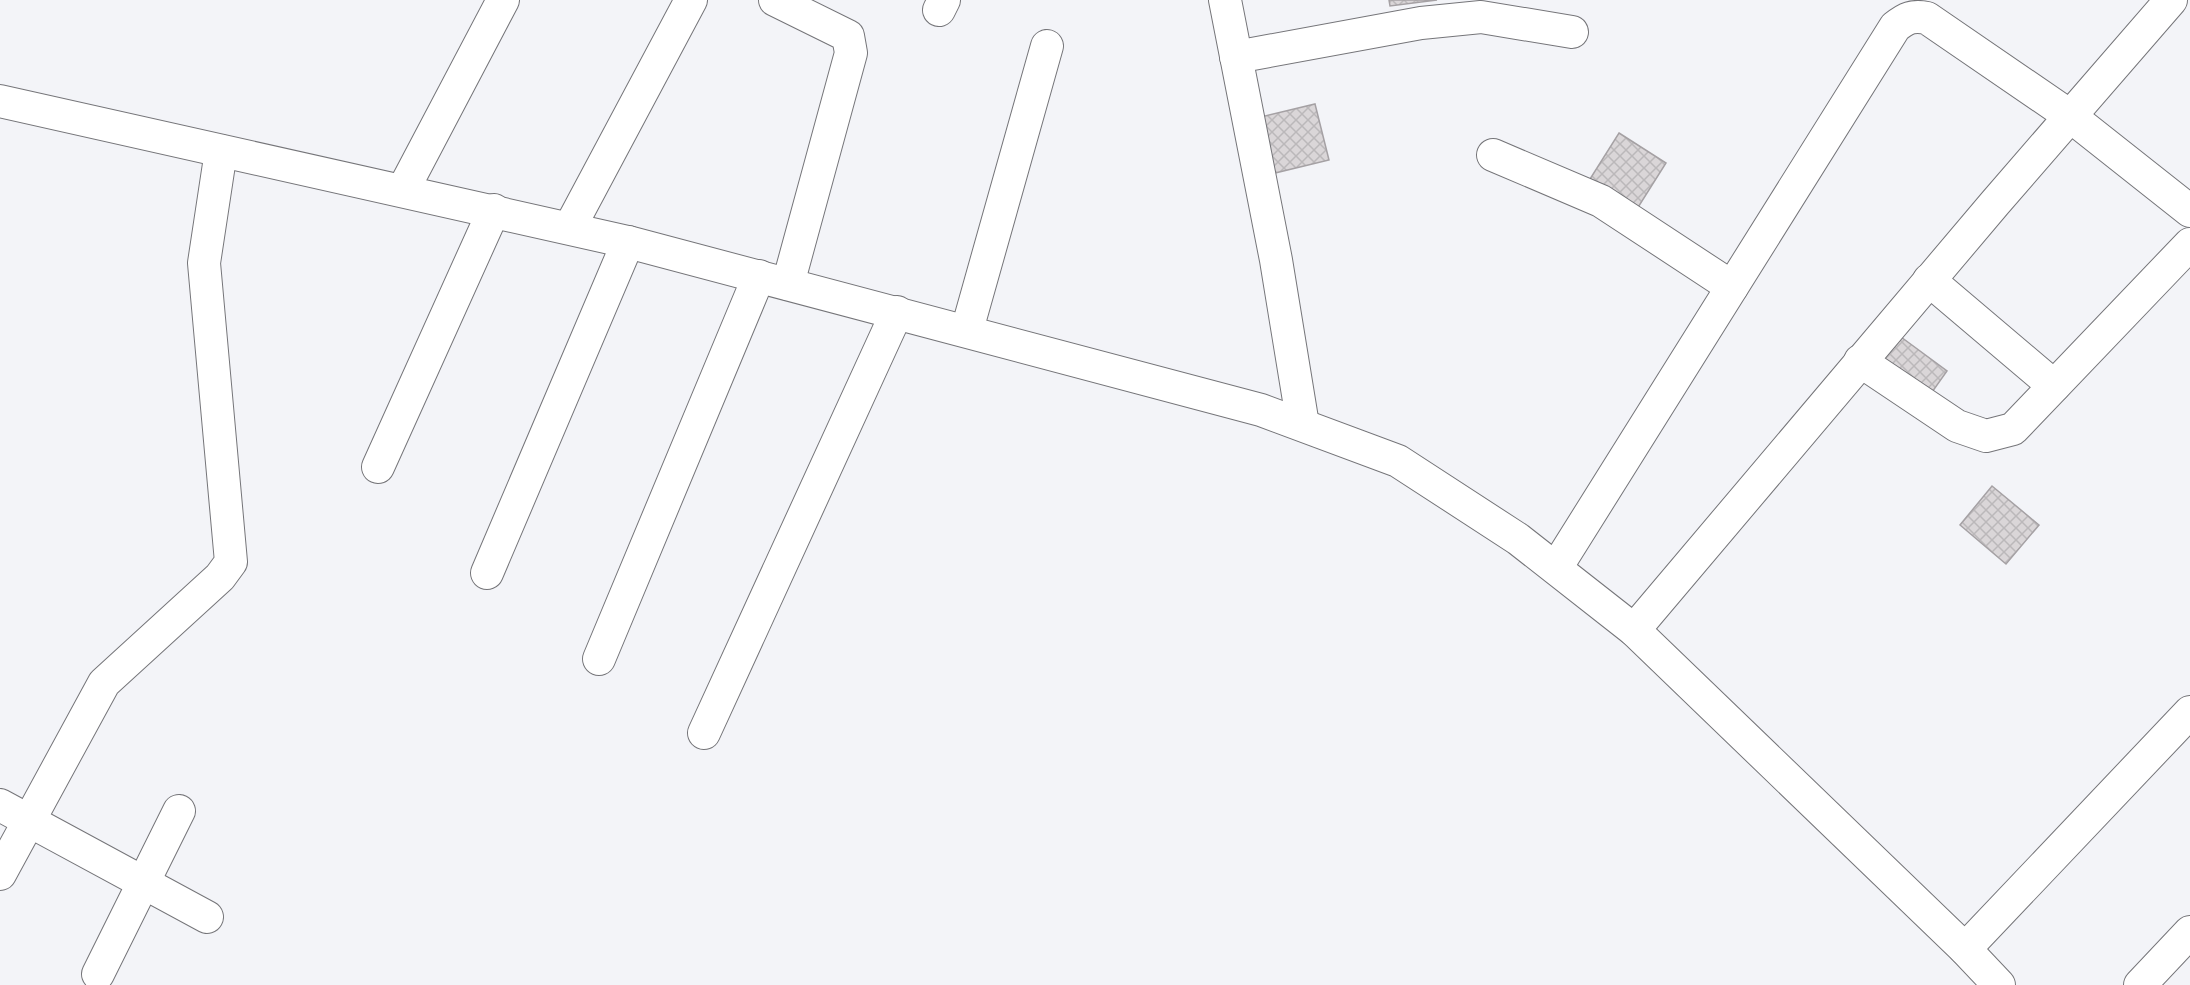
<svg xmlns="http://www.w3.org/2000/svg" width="2190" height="985" viewBox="0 0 2190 985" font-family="Arial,sans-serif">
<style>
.building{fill:url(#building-cross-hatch);stroke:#a5a1a4;stroke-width:1.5}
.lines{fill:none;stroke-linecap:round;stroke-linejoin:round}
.minor-casing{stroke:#757579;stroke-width:34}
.minor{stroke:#fff;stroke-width:32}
</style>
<defs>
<pattern id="building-cross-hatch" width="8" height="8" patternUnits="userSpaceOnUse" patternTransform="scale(1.5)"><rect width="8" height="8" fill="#dad6d8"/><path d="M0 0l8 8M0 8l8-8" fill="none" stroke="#bbb8ba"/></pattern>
</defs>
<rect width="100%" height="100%" fill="#f3f4f8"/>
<g class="building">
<polygon points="1389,0 1437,0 1390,6"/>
<polygon points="1315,104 1329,160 1275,173 1261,117"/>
<polygon points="1619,133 1666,163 1637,209 1590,179"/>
<polygon points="1901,337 1947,371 1930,395 1883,360"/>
<polygon points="1992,486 2039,525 2006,564 1960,525"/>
</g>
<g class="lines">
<g class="minor-casing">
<g id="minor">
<polyline points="775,0 848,36 851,53 788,284"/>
<polyline points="1225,0 1276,260 1303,425"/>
<polyline points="939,10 944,0"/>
<polyline points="1236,57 1421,23 1481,17 1572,32"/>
<polyline points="0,101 628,242 1261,410 1398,461 1518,539 1634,630 1965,949 1999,985"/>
<polyline points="1493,155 1601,201 1732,287"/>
<polyline points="403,190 503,0"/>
<polyline points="570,227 691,0"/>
<polyline points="1929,280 2054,386"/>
<polyline points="967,330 1047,46"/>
<polyline points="1860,361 1957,426 1986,436 2013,429 2190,244"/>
<polyline points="378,467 494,210"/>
<path d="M1556 568 1895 27C1906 18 1913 15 1927 18L2070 116 2190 211"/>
<polyline points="487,573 628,242"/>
<polyline points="1634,630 1995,203 2171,0"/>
<polyline points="599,659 759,276"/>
<polyline points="704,733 897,312"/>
<polyline points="0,805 207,917"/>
<polyline points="0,874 104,683 220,577 231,562 204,263 221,151"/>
<polyline points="1965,949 2190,712"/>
<polyline points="98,974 179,811"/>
<polyline points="2140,985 2190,932"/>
</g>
</g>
<use href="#minor" class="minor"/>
</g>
</svg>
